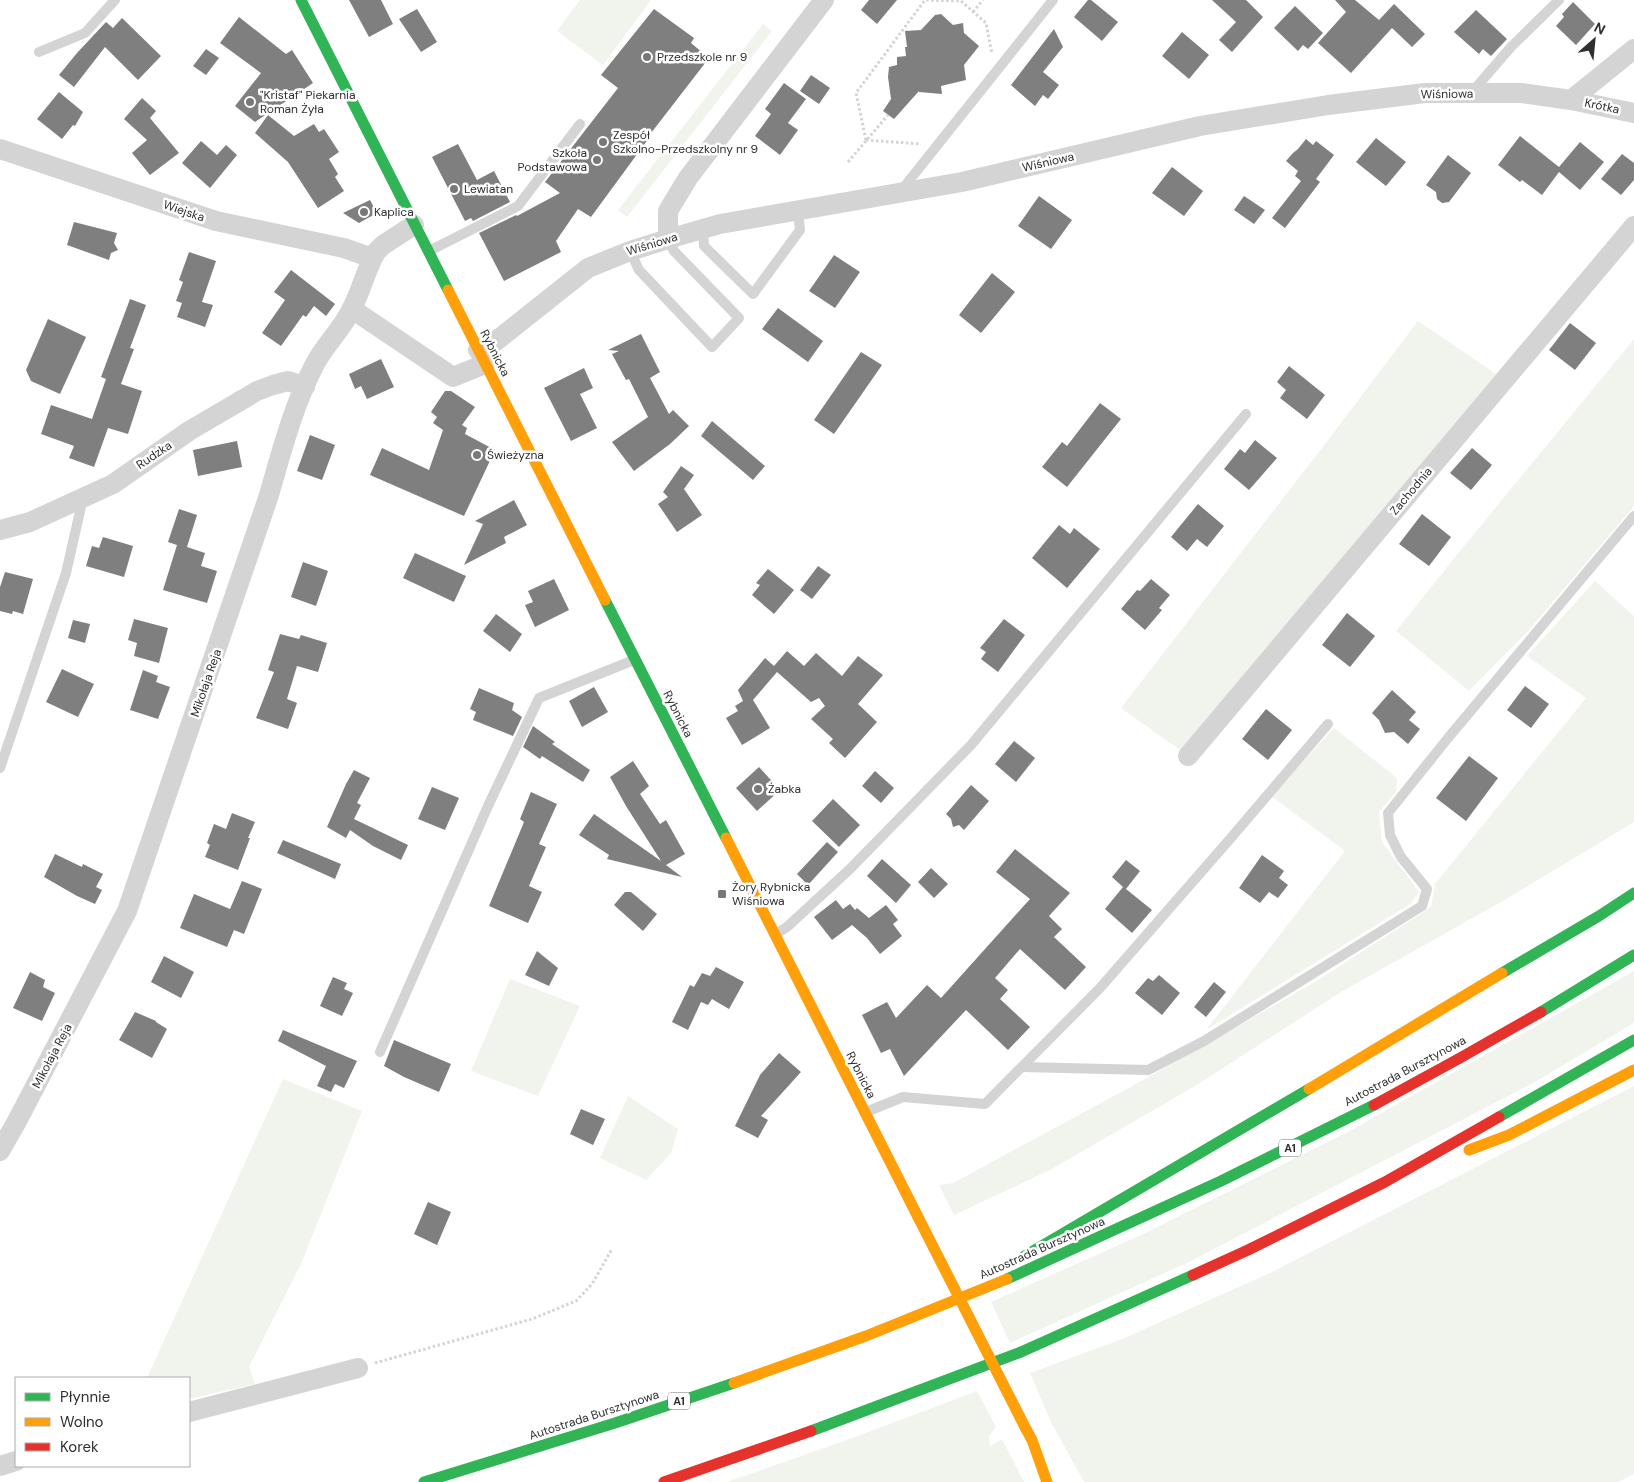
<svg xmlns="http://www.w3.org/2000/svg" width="1634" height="1482" viewBox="0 0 1634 1482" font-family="'DM Sans',sans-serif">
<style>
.green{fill:#f1f4ed}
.building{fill:#7f7f7f}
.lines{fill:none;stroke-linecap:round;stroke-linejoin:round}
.path{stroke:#d4d4d4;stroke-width:3;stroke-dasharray:2.5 2.5;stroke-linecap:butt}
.lane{stroke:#d4d4d4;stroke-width:10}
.street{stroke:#d4d4d4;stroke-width:20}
.fast{stroke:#30b455;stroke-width:11}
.slow{stroke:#ff9f0a;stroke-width:11}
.jam{stroke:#e5322d;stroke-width:11}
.slow-bridge{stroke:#ff9f0a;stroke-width:11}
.poi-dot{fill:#787878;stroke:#fff;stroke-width:2}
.labels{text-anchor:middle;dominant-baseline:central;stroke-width:5;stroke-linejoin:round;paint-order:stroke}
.shield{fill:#fff;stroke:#6d6d6d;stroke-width:1}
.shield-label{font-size:11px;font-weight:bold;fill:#2f2f2f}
.poi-label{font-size:12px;fill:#2f2f2f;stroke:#fff;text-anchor:start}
.street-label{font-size:12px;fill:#2f2f2f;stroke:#fff}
</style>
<rect width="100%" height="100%" fill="#fff"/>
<g class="green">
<polygon points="580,0 651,0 603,65 557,31"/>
<polygon points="763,24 772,31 627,217 618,210"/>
<polygon points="1418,321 1496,374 1180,750 1121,708 1325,444"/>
<polygon points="1634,339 1634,506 1529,630 1469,691 1396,631 1464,546"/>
<polygon points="1595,581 1634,616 1634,822 1501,902 1341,992 1195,1086 1050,1170 954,1215 939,1185 953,1183 1145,1079 1315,982 1431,907 1435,884 1586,698 1527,656"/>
<polygon points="1334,728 1397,778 1396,792 1379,812 1382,842 1419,892 1410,904 1206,1030 1345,851 1271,796"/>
<polygon points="1634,971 1634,1023 1535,1082 1189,1262 1010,1343 991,1302 1139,1236 1346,1133"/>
<polygon points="510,979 580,1006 538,1096 471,1071"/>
<polygon points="283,1079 362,1111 301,1264 249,1367 255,1384 189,1399 189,1378 147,1378"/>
<polygon points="1634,1086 1634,1474 1618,1482 1084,1482 1051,1422 1030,1373 1120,1340 1274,1271"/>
<polygon points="628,1096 678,1129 671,1153 646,1180 600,1158"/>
<polygon points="977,1391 996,1427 989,1436 990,1446 1002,1439 1024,1482 727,1482 858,1436"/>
</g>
<g class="building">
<polygon points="349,0 381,0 393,24 369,37"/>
<polygon points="869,0 897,0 877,24 861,10"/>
<polygon points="1088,0 1091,0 1118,22 1102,41 1074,17"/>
<polygon points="1212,0 1246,0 1263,17 1232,52 1219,40 1236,22"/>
<polygon points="1335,0 1355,0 1379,20 1394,4 1425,34 1412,47 1392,28 1351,73 1318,43 1346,12"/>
<polygon points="1573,2 1595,24 1576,45 1556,26 1564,17 1562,14"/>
<polygon points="1295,6 1323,33 1308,49 1303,45 1298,51 1274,28"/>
<polygon points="417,9 437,42 421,52 399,19"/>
<polygon points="654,9 694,38 691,43 709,58 648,137 649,138 591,217 578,209 556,241 561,252 504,281 479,233 516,215 517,216 560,193 545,182 618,88 601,75"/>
<polygon points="1476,10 1507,39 1491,56 1483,49 1479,54 1454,32"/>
<polygon points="941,14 953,25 963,23 964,33 979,46 964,65 966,80 941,86 942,94 919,92 919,91 894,119 883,111 891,99 888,77 889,67 897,65 897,57 906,56 905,47 907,47 905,31 921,30 935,15"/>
<polygon points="239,17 286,54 292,50 313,83 255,122 235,106 261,73 220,43"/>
<polygon points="122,18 161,56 138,80 105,47 74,87 59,75 77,53 106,22 113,28"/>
<polygon points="1054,29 1063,47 1043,72 1059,85 1048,99 1043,95 1035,106 1011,85"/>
<polygon points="1182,32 1209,55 1189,79 1162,56"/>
<polygon points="206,49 219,58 206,75 193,66"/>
<polygon points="811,75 830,88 819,104 800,91"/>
<polygon points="784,83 806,99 788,123 798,130 780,155 755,136 771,114 765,109"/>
<polygon points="59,92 83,112 75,126 73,125 62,139 37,119"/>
<polygon points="142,98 156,111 150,118 179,153 150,175 132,153 147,140 124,119"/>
<polygon points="268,115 294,136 314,124 319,132 324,129 339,152 329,159 338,174 335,177 344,191 318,208 288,162 255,133"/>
<polygon points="1520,136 1559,167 1580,142 1604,162 1580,190 1559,172 1542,195 1522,180 1520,182 1498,165"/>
<polygon points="1376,138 1406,162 1386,186 1356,162"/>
<polygon points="1306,139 1313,145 1316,141 1334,155 1316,179 1320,182 1285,228 1272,218 1301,181 1295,176 1298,171 1286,161 1293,153 1298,149"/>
<polygon points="201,141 217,155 226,145 237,155 210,188 182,163"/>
<polygon points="458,144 477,180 494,171 510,202 473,221 471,218 465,221 432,157"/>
<polygon points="1622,154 1634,163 1634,180 1621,195 1601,179"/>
<polygon points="1448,155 1471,173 1449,202 1442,203 1437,199 1436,192 1426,185"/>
<polygon points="1172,167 1203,191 1184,216 1152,193"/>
<polygon points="1039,196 1072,220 1051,249 1018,226"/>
<polygon points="1244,196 1265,210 1254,224 1234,210"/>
<polygon points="370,200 377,213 359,223 343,213"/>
<polygon points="74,222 117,233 114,243 118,250 111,253 109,260 67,245"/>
<polygon points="189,252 216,261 202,302 213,305 205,327 177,317 182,303 176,301 183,282 179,280"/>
<polygon points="834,255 860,272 835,308 809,291"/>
<polygon points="291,270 335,304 326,316 314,306 306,317 303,315 281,346 262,333 285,300 274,292"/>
<polygon points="992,273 1015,292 981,333 959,315"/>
<polygon points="130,299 146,305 130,348 134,349 121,384 142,391 128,434 108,428 94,467 69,458 74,446 41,434 51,405 92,419 106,379 101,377"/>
<polygon points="778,308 823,341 808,362 762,329"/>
<polygon points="48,319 86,337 60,394 31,381 26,370"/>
<polygon points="1570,323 1596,343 1575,370 1549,350"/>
<polygon points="641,334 660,372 650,378 669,414 673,410 689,426 670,444 634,471 612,442 648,417 629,379 626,380 612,354 619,351 608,350"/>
<polygon points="861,352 882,365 834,434 814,420"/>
<polygon points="381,359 394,387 367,399 361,386 355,389 349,374"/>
<polygon points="1289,366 1325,395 1307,419 1280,398 1286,390 1277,382"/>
<polygon points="584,368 593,388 580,394 597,428 571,441 544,388"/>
<polygon points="445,391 451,391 475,407 462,425 467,428 465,434 495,450 464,516 370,475 382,448 429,470 443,430 433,423 437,417 431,412"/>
<polygon points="1100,403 1121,419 1067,487 1042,467 1062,442 1067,446"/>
<polygon points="712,421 765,466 753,480 701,436"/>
<polygon points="310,435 335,445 322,480 297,471"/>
<polygon points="1255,440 1277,458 1249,490 1224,469 1240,449 1245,453"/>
<polygon points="237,441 242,467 198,476 193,450"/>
<polygon points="1472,448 1492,465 1471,490 1450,473"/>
<polygon points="681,466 694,475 684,489 702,515 677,532 658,504 668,497 663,492"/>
<polygon points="514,500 527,525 504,537 506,543 464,565 483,524 475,521"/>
<polygon points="1198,504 1224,526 1207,547 1197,539 1187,551 1171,537"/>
<polygon points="179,509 197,515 187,547 205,553 201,566 217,571 207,603 163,590 177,545 168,542"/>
<polygon points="1422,514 1451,537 1429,566 1399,544"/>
<polygon points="1059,525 1070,534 1074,528 1100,549 1067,588 1032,558"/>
<polygon points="103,537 133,546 124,577 86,566 92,546 99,548"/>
<polygon points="415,553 466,576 454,602 403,578"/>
<polygon points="303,562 328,571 316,606 291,597"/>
<polygon points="818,566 831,575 812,599 800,590"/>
<polygon points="768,569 794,590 774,614 752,595 760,585 756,583"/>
<polygon points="5,572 33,579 23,614 13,611 12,614 0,611 0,587"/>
<polygon points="554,579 569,610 535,627 525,605 533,602 528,591"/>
<polygon points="1151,579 1170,595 1159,608 1162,610 1145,630 1121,609 1137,590 1140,591"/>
<polygon points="1347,613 1375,636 1350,667 1322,645"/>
<polygon points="496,614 522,634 510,652 483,631"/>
<polygon points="134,619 168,628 159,663 134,656 137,643 128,640"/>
<polygon points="1004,619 1025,635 998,672 981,659 986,652 980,648"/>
<polygon points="73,620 90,624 85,643 68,638"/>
<polygon points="280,634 299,639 301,635 327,643 318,672 297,666 287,699 297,703 288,729 256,718 274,672 268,670"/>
<polygon points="787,651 804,666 816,653 842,676 858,656 883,675 858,704 877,722 845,758 829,743 833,739 811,719 825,706 819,698 811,702 777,672 753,700 770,728 742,745 726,718 738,711 735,706 743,701 738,690 765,658 774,666"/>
<polygon points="62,669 94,684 78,717 46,702"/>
<polygon points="143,670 158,676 156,682 170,687 158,719 130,710"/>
<polygon points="1525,686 1549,704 1531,728 1507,710"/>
<polygon points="594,687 608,712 582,727 569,701"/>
<polygon points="479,688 514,703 512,710 522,717 513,736 473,720 476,712 470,709"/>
<polygon points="1392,690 1416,712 1409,720 1420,729 1408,744 1394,732 1385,733 1379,720 1372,713"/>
<polygon points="1266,709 1292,730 1268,760 1242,739"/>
<polygon points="533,726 555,742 552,744 590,770 583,782 542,756 540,759 523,747"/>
<polygon points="1014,741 1035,758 1016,782 995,764"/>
<polygon points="1469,756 1498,778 1466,821 1436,798"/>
<polygon points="633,761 649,786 640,794 660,824 666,820 685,854 666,865 682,877 607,859 609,855 579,835 594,814 661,861 626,806 610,777"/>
<polygon points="759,767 780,790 757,811 736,788"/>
<polygon points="354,770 370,778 357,803 361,805 354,819 408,845 401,860 373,846 350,830 346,838 327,827 346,784"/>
<polygon points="875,771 894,788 881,803 862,786"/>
<polygon points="971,785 989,801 964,830 959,825 953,827 951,819 946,814"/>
<polygon points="432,787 459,798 445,830 418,819"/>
<polygon points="531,792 557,804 539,844 546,847 529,886 542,892 528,923 489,906 524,822 520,819"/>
<polygon points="833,799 860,825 839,847 812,821"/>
<polygon points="232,813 255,822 248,838 250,838 238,870 205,857 210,845 207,843 214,824 226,829"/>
<polygon points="283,840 341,864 335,879 277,853"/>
<polygon points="827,842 838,852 808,885 797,874"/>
<polygon points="1015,849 1070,893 1049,916 1062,929 1054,937 1086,967 1065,990 1020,949 995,978 1008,990 1000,999 1030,1027 1008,1050 966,1010 904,1076 890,1049 881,1053 862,1015 887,1002 896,1018 927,985 941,998 1030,899 996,872"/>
<polygon points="55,854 82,867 83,864 103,874 96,887 102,890 95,904 77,896 44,877"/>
<polygon points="1262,855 1284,871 1279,878 1288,885 1278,898 1269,892 1260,903 1239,888"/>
<polygon points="882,859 911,885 896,903 867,876"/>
<polygon points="1126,860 1140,871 1126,889 1152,910 1132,933 1105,909 1123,887 1112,877"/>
<polygon points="931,868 948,884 934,898 918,882"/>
<polygon points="242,881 262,889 244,934 234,930 227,947 180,928 194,894 230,909"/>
<polygon points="625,892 631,892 657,914 643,931 614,905"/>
<polygon points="836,900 843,909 850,904 855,910 857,908 869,918 886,905 898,920 893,924 902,936 880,954 867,938 852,925 832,940 814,917"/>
<polygon points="537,951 558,968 549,986 525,975"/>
<polygon points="164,956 194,972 181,998 151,982"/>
<polygon points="716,967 744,982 729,1009 712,999 708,1005 701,1002 688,1030 672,1022 690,985 694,987 702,973 710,976"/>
<polygon points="30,972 45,980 43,987 55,993 42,1021 13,1008"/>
<polygon points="1159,975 1180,993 1162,1015 1135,993 1148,978 1153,981"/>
<polygon points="333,977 347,983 344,989 353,993 342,1016 320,1006"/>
<polygon points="1214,982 1226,992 1206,1017 1194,1007"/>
<polygon points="135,1012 156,1021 156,1022 167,1029 152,1058 119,1040"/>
<polygon points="283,1030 357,1061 344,1088 335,1084 331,1092 317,1086 326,1066 278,1041"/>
<polygon points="394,1040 451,1064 439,1092 404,1077 384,1066"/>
<polygon points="779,1053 801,1072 761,1116 768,1120 758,1138 735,1126 760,1075"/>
<polygon points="581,1109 605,1119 593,1145 570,1134"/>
<polygon points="428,1202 451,1212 437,1245 414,1234"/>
</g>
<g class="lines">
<g class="path">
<polyline points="973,12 983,0"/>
<polyline points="866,140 856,93 925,0 961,1 986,23 992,54"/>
<polyline points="866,140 921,144"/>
<polyline points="848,162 888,115"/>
<polyline points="375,1363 532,1319 576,1301 592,1284 612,1249"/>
</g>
<g class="lane">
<polyline points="39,52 85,33 115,0"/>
<polyline points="1472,92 1511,47 1559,0"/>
<polyline points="900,192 1053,0"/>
<polyline points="703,229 704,246 753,294 800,230 798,210"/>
<polyline points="429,251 518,206 580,124"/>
<polyline points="630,251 639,270 712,347 739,318 674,251 668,239"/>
<polyline points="0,768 66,573 83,498"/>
<polyline points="776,934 787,927 851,868 971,745 1246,414"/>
<polyline points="380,1052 488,806 539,698 634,660"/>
<polyline points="1022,1067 1148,1070 1204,1041 1422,906 1427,889 1401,857 1390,835 1388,813 1448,738 1634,516"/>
<polyline points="866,1112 903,1097 985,1104 1100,988 1230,839 1328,724"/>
</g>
<g class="street">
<polyline points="1571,100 1634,113"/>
<polyline points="0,149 216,221 344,248 372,258"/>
<polyline points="668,239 668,211 688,178 824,0"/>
<polyline points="352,309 453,377 485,364"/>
<polyline points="478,350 496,341 588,268 630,251 668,239 720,224 962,182 1200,126 1328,105 1425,93 1521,93 1571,100 1634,49"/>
<polyline points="0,530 30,522 113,484 189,431 257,391 273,385 288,381 305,387"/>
<polyline points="1188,756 1634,226"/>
<path d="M0 1151 16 1123 127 911 269 495C282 450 294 403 316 362 326 344 341 330 350 312 361 293 365 271 376 252L383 245 414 225"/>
<polyline points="189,1412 358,1368"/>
<polyline points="0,1466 16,1461"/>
</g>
<g class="fast">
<polyline points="301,0 448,290"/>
<polyline points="605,600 726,838"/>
<polyline points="1502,973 1599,916 1634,893"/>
<polyline points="1541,1012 1634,955"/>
<polyline points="1499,1117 1634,1040"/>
<polyline points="1023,1257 1309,1089"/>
<polyline points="1007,1279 1221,1181 1374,1105"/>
<polyline points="811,1431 1021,1352 1193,1275"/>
<polyline points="424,1482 615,1423 734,1383"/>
</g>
<g class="slow">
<polyline points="448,290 605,600"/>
<polyline points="726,838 918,1217"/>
<polyline points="1309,1089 1502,973"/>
<polyline points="1469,1150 1509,1135 1634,1070"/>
<polyline points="734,1383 866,1336 1007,1279"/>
<polyline points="1026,1429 1032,1440 1047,1482"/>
</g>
<g class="jam">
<polyline points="1374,1105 1460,1058 1541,1012"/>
<polyline points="1193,1275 1248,1250 1385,1182 1499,1117"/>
<polyline points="664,1482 811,1431"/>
</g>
<polyline class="slow-bridge" points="918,1217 1026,1429"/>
</g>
<g class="poi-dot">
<circle cx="647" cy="57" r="5"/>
<circle cx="250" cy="102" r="5"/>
<circle cx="603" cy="142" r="5"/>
<circle cx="597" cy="160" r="5"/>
<circle cx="454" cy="189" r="5"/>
<circle cx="364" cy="212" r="5"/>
<circle cx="477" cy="455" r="5"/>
<circle cx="758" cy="789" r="5"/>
<rect x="717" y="889" width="10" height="10" rx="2.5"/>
</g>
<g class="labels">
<g class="shield">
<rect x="1279" y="1139.5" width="22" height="17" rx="4"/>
<rect x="668" y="1392.5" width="22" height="17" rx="4"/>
</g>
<g class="shield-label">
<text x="1290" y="1148">A1</text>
<text x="679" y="1401">A1</text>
</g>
<g class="poi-label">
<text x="657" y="57">Przedszkole nr 9</text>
<text x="260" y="95">"Kristaf" Piekarnia<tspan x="260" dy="14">Roman Żyła</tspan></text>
<text x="613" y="135">Zespół<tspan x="613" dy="14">Szkolno-Przedszkolny nr 9</tspan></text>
<text x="587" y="153" text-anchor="end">Szkoła<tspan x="587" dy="14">Podstawowa</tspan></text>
<text x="464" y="189">Lewiatan</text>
<text x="374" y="212">Kaplica</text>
<text x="487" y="455">Świeżyzna</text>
<text x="768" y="789">Żabka</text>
<text x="732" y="887">Żory Rybnicka<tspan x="732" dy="14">Wiśniowa</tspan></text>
</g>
<g class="street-label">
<text transform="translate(1447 94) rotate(-1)">Wiśniowa</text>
<text transform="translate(1602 106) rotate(12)">Krótka</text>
<text transform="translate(1048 162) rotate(-13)">Wiśniowa</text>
<text transform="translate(184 211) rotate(19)">Wiejska</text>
<text transform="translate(652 244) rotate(-17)">Wiśniowa</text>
<text transform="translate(495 353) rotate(63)">Rybnicka</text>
<text transform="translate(154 455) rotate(-34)">Rudzka</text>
<text transform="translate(1411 491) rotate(-50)">Zachodnia</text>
<text transform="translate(206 683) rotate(-71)">Mikołaja Reja</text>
<text transform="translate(678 714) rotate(63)">Rybnicka</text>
<text transform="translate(52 1056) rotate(-62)">Mikołaja Reja</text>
<text transform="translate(1405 1071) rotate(-28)">Autostrada Bursztynowa</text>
<text transform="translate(861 1075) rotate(63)">Rybnicka</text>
<text transform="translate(1042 1248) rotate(-24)">Autostrada Bursztynowa</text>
<text transform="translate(594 1415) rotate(-18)">Autostrada Bursztynowa</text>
</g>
</g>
<rect x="15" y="1377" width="175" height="90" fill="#ffffff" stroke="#acacac"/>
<rect x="25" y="1393" width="25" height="8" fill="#30b455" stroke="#acacac"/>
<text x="60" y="1402" font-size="15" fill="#2f2f2f">Płynnie</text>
<rect x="25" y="1418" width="25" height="8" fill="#ff9f0a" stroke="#acacac"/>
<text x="60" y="1427" font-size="15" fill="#2f2f2f">Wolno</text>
<rect x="25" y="1443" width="25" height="8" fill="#e5322d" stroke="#acacac"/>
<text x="60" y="1452" font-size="15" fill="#2f2f2f">Korek</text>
<g transform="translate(1594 40) rotate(27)" stroke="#ffffff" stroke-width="4" paint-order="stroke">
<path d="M0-4L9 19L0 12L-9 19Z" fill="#2f2f2f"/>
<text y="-8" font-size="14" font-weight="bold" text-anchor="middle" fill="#2f2f2f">N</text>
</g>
</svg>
